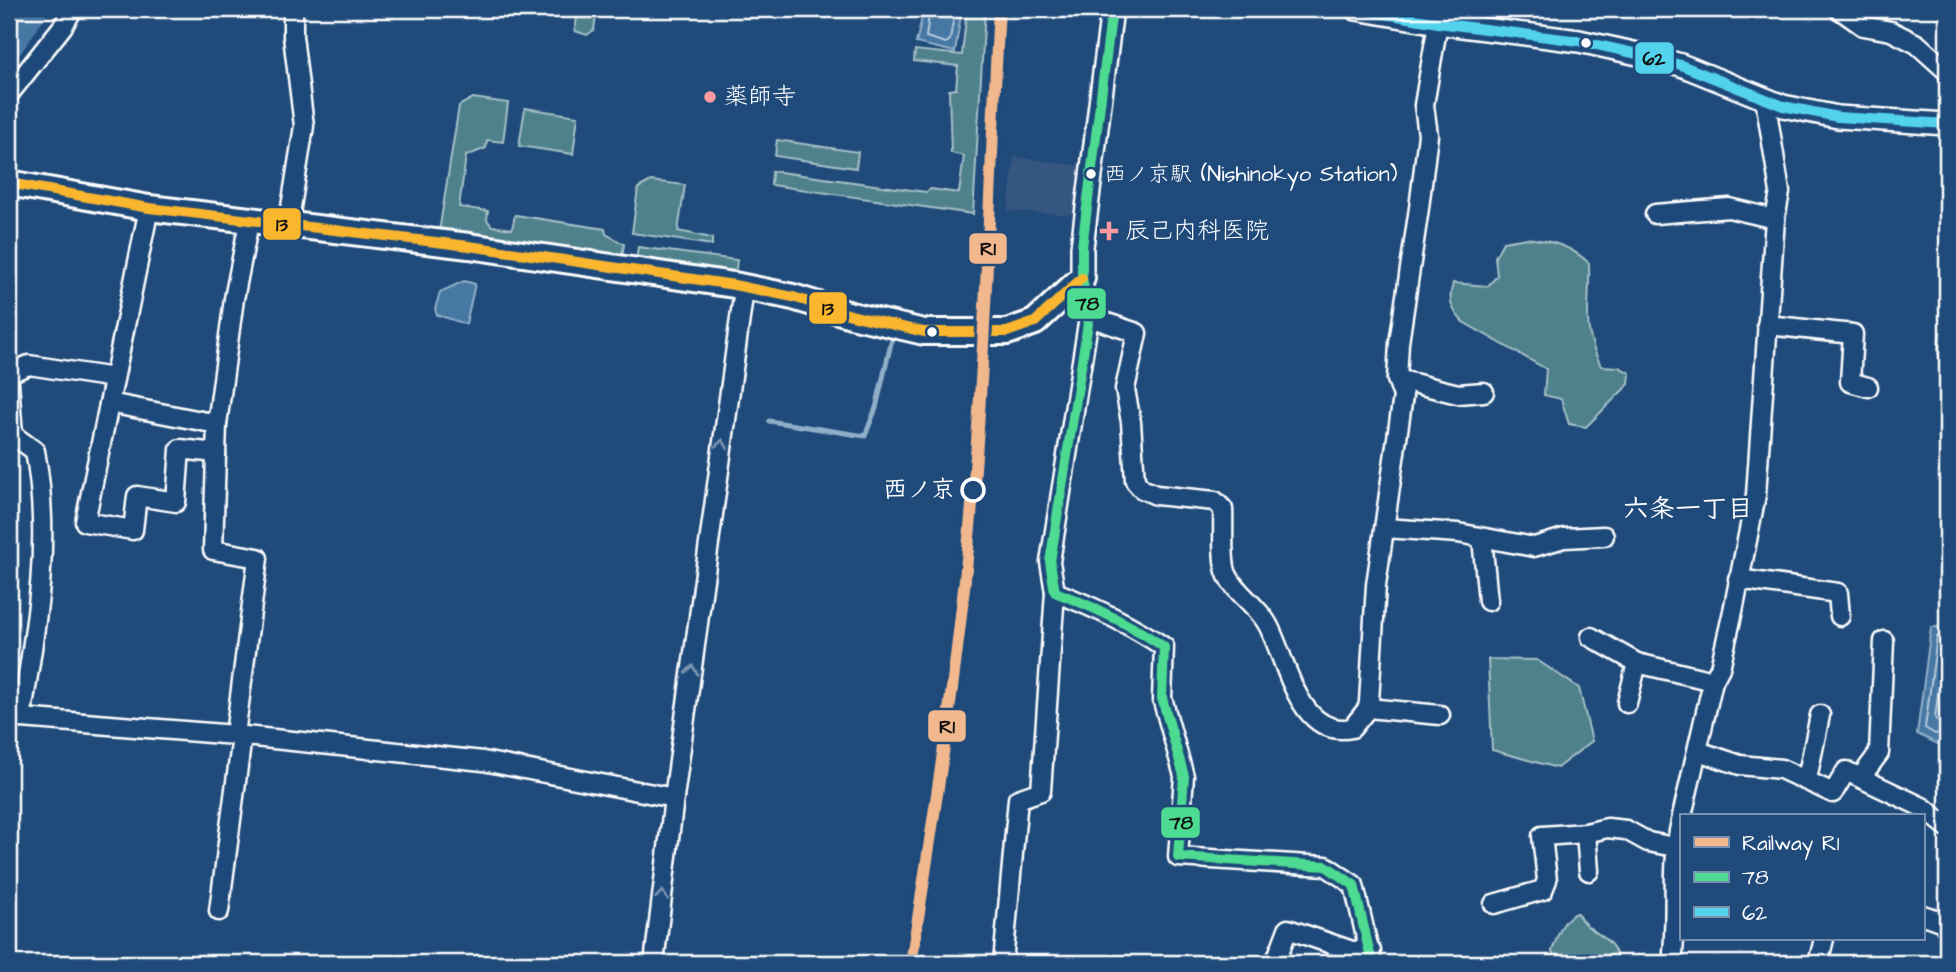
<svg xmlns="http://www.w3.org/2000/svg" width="1956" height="972" viewBox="0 0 1956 972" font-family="'Architects Daughter','Klee One',sans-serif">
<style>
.built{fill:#365680}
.green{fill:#4f818d;stroke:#a7c0c6;stroke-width:2}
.water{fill:#4778a4;stroke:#91aec8;stroke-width:2}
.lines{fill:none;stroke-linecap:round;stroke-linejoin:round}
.shore{stroke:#b5c9db;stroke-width:2}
.stream{stroke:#91aec8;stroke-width:5}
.river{stroke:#4778a4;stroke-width:32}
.minor-casing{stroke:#fff;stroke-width:23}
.tertiary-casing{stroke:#fff;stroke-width:26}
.secondary-casing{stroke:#fff;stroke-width:30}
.minor{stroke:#1f4a7a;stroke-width:18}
.tertiary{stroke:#1f4a7a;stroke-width:21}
.secondary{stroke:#1f4a7a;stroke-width:24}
.bus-1-casing{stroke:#1f4a7a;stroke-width:16}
.bus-2-casing{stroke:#1f4a7a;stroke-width:16}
.bus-3-casing{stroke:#1f4a7a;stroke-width:16}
.bus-1{stroke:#4ddb92;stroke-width:10}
.bus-2{stroke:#53d2ee;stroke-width:10}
.bus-3{stroke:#fab62d;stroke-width:10}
.rail-1-casing{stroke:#1f4a7a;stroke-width:18}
.rail-1{stroke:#f1b78d;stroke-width:12}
.oneway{stroke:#7992af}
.bus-dot{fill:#fff;stroke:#1f4a7a;stroke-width:2.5}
.poi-dot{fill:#ff9aa2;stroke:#1f4a7a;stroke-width:2.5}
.stop-dot{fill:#1f4a7a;stroke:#fff;stroke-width:3.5}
.labels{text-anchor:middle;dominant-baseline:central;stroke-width:5;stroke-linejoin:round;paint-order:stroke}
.bus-label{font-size:22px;fill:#fff;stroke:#1f4a7a;text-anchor:start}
.poi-label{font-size:24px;fill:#fff;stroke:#1f4a7a;text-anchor:start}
.stop-label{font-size:24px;font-weight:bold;fill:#fff;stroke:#1f4a7a;text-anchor:end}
.neighbourhood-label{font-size:26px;font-weight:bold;fill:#fff;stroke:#1f4a7a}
.line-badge{stroke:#1f4a7a;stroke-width:2.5}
.pale-badge-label{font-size:19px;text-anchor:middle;font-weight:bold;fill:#111}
</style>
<rect width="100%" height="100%" fill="#1f4a7a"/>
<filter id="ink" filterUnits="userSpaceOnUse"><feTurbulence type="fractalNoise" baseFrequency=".0143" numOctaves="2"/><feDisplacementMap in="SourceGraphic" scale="14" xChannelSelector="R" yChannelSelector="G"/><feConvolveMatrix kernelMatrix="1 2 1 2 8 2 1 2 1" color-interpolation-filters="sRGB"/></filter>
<g filter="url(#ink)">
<polygon class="built" points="1014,157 1083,166 1077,215 1008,211"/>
<g class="green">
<polygon points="578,9 597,9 594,30 587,35 575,31"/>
<polygon points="967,9 985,9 973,214 771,185 772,171 926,192 931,189 959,193 964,156 951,153 949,90 956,89 958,66 914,61 915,50 962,55"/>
<polygon points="473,98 508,103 503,142 487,140 486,148 466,156 459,207 488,211 487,220 492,226 512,229 515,215 605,229 606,234 624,244 622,257 439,232 459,106"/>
<polygon points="525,108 578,116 573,154 519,146"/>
<polygon points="777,140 858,152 856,168 775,156"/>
<polygon points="651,181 685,185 678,231 712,238 712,245 632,233 638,188"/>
<path d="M1527 238C1552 241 1571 246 1589 263 1591 308 1580 322 1601 366L1619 367 1630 373 1629 384 1586 427 1569 424 1561 399 1544 395 1546 369 1463 322C1450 308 1448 300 1453 283L1488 286 1497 276 1495 257 1503 242Z"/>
<polygon points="638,247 737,260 735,276 636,261"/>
<polygon points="1940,332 1947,333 1947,399 1938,351"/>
<polygon points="1488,659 1537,660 1579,688 1592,741 1557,768 1492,750"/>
<path d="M1577 913C1588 936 1615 933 1618 963H1556L1552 951C1557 938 1562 917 1577 913Z"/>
</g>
<g class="water">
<polygon points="924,9 962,9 955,52 916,43"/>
<polygon points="464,281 475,284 466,324 437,315 435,309 440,292"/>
<polygon points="1931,627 1947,627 1947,734 1938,744 1917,734"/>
</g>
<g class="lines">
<g class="shore">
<polyline points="930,9 926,37 946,43 950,40 955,9"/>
<polyline points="1947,633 1937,637 1925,728 1935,734 1947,730"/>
<polyline points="1947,642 1944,645 1935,718 1938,722 1947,721"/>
</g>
<polyline class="stream" points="769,421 865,436 876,408 892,339"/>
<polyline class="river" points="9,42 31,9"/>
<g class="minor-casing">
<g id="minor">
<polyline points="1839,9 1863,26 1891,31 1917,44 1947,71"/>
<polyline points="9,94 63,26 73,9"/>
<polyline points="149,208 85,522 133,530 137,496 176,502 180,449 216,453"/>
<polyline points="1655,214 1729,208 1775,219"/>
<polyline points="288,226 304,126 293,36 293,10 290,9"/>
<path d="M1082 278 1089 317 1050 562 1055 592C1094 607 1129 623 1164 647L1162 698 1184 776 1178 857 1326 866 1354 885 1372 963"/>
<path d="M1089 317 1137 333 1125 389 1131 422 1135 481 1142 489 1156 495 1215 501 1223 509C1224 525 1221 561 1227 574 1235 593 1258 606 1268 625 1287 660 1298 739 1352 728L1368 708 1369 702 1376 585 1403 396 1397 379 1399 343 1419 208 1428 135 1424 105 1438 23"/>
<polyline points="1767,325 1853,334 1850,382 1868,387"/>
<polyline points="9,373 29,365 114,378"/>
<polyline points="1397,379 1458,394 1484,392"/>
<path d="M9 383 13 435 35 451C52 542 36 628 21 718"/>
<polyline points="109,403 217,424"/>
<polyline points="1385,528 1458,533 1534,547 1564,538 1604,536"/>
<polyline points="1482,538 1488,601"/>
<polyline points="1738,579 1838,593 1840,616"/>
<polyline points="1591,637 1637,663 1713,681"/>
<polyline points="1627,703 1637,663"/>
<polyline points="1368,708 1440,715"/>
<polyline points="9,717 235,735 483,761 674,798"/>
<polyline points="235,735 258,558 213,550 217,424 234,299 249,222"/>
<polyline points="1698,751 1740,765 1781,769 1833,793 1846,771 1924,808 1947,827"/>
<polyline points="1861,777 1879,753 1884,641"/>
<polyline points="1807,779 1820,715"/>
<polyline points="1682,816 1713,681 1720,668 1733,611 1756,495 1775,219 1780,192 1765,99"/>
<polyline points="1586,833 1589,871"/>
<polyline points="1494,904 1543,890 1547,880 1542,836 1586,833 1607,828 1626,830 1648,842 1675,847"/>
<polyline points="219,911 242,736"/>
<polyline points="1923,915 1943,922 1947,929"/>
<polyline points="654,963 674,798 744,289"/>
<polyline points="1003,963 1018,799 1041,791 1055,592"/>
<polyline points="1275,963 1288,929 1352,951 1371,951"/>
<path d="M1672 963C1678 916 1670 868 1681 821"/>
<polyline points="1818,963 1824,939"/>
</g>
</g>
<g class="tertiary-casing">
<g id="tertiary">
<polyline points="1356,9 1438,23 1579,41 1647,56 1681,65 1783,106 1838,117 1947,124"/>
<polyline points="1082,278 1082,247 1112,9"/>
</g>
</g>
<g class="secondary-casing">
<polyline id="secondary" points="9,183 149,208 469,246 734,285 793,297 851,315 924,332 1007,332 1035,322 1082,278"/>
</g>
<use href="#minor" class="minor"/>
<use href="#tertiary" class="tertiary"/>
<use href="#secondary" class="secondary"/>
<g class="bus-1-casing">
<path id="bus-1" d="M1112 9 1082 247V278L1089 317 1050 562 1055 592C1094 607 1129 623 1164 647L1162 698 1184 776 1178 857 1326 866 1354 885 1372 963"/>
</g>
<g class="bus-2-casing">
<polyline id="bus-2" points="1356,9 1438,23 1579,41 1647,56 1681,65 1783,106 1838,117 1947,124"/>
</g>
<g class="bus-3-casing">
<polyline id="bus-3" points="9,183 149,208 469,246 734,285 793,297 851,315 924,332 1007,332 1035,322 1082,278"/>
</g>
<use href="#bus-1" class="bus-1"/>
<use href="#bus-2" class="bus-2"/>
<use href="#bus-3" class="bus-3"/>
<g class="rail-1-casing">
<path id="rail-1" d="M911 963C933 822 956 680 969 538 986 362 989 185 999 9"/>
</g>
<use href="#rail-1" class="rail-1"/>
</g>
<defs><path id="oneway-chevron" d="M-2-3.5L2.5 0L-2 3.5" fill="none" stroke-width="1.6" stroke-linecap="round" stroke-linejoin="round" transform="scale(1.75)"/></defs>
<g class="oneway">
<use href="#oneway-chevron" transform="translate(722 444) rotate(-82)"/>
<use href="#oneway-chevron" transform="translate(692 670) rotate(-82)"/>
<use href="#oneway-chevron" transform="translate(662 895) rotate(-83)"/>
</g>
</g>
<g class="bus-dot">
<circle cx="1586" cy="43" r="6"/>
<circle cx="1091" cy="174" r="6"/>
<circle cx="932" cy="332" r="6"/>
</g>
<g class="poi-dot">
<circle cx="710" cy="97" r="7"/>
<path d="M1105.5 220.5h7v7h7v7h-7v7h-7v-7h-7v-7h7z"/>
</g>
<circle class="stop-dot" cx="973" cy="490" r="11"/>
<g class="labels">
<g class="bus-label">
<text x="1104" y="174">西ノ京駅 (Nishinokyo Station)</text>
</g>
<g class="poi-label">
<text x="724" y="97">薬師寺</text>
<text x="1125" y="231">辰己内科医院</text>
</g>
<g class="stop-label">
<text x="955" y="490">西ノ京</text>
</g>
<g class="neighbourhood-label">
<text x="1688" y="509">六条一丁目</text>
</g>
</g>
<g class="line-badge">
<rect x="1634" y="41" width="41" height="34" rx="7" fill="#53d2ee"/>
<rect x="262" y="207" width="40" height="34" rx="7" fill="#fab62d"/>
<rect x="968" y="232" width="40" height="33" rx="7" fill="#f1b78d"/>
<rect x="1066" y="287" width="41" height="33" rx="7" fill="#4ddb92"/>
<rect x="808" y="291" width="40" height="34" rx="7" fill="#fab62d"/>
<rect x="927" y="709" width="40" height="34" rx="7" fill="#f1b78d"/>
<rect x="1160" y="806" width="41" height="33" rx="7" fill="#4ddb92"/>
</g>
<g class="pale-badge-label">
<text x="1654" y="65">62</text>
<text x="282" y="231">13</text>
<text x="988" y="255">R1</text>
<text x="1087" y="310">78</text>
<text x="828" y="315">13</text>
<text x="947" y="733">R1</text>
<text x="1181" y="829">78</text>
</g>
<rect width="1956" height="972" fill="none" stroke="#1f4a7a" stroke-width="35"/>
<rect x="18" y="18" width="1921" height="937" fill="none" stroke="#fff" stroke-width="2.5" filter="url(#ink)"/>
<rect x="1680" y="814" width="245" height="126" fill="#1f4a7a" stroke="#7992af" stroke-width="2"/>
<rect x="1694" y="837" width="35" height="10" fill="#f1b78d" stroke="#7992af" stroke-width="2"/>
<text x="1742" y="850" font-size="21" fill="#ffffff">Railway R1</text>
<rect x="1694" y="872" width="35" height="10" fill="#4ddb92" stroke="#7992af" stroke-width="2"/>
<text x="1742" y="884" font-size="21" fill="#ffffff">78</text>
<rect x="1694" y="907" width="35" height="10" fill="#53d2ee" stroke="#7992af" stroke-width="2"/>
<text x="1742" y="920" font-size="21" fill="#ffffff">62</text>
</svg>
